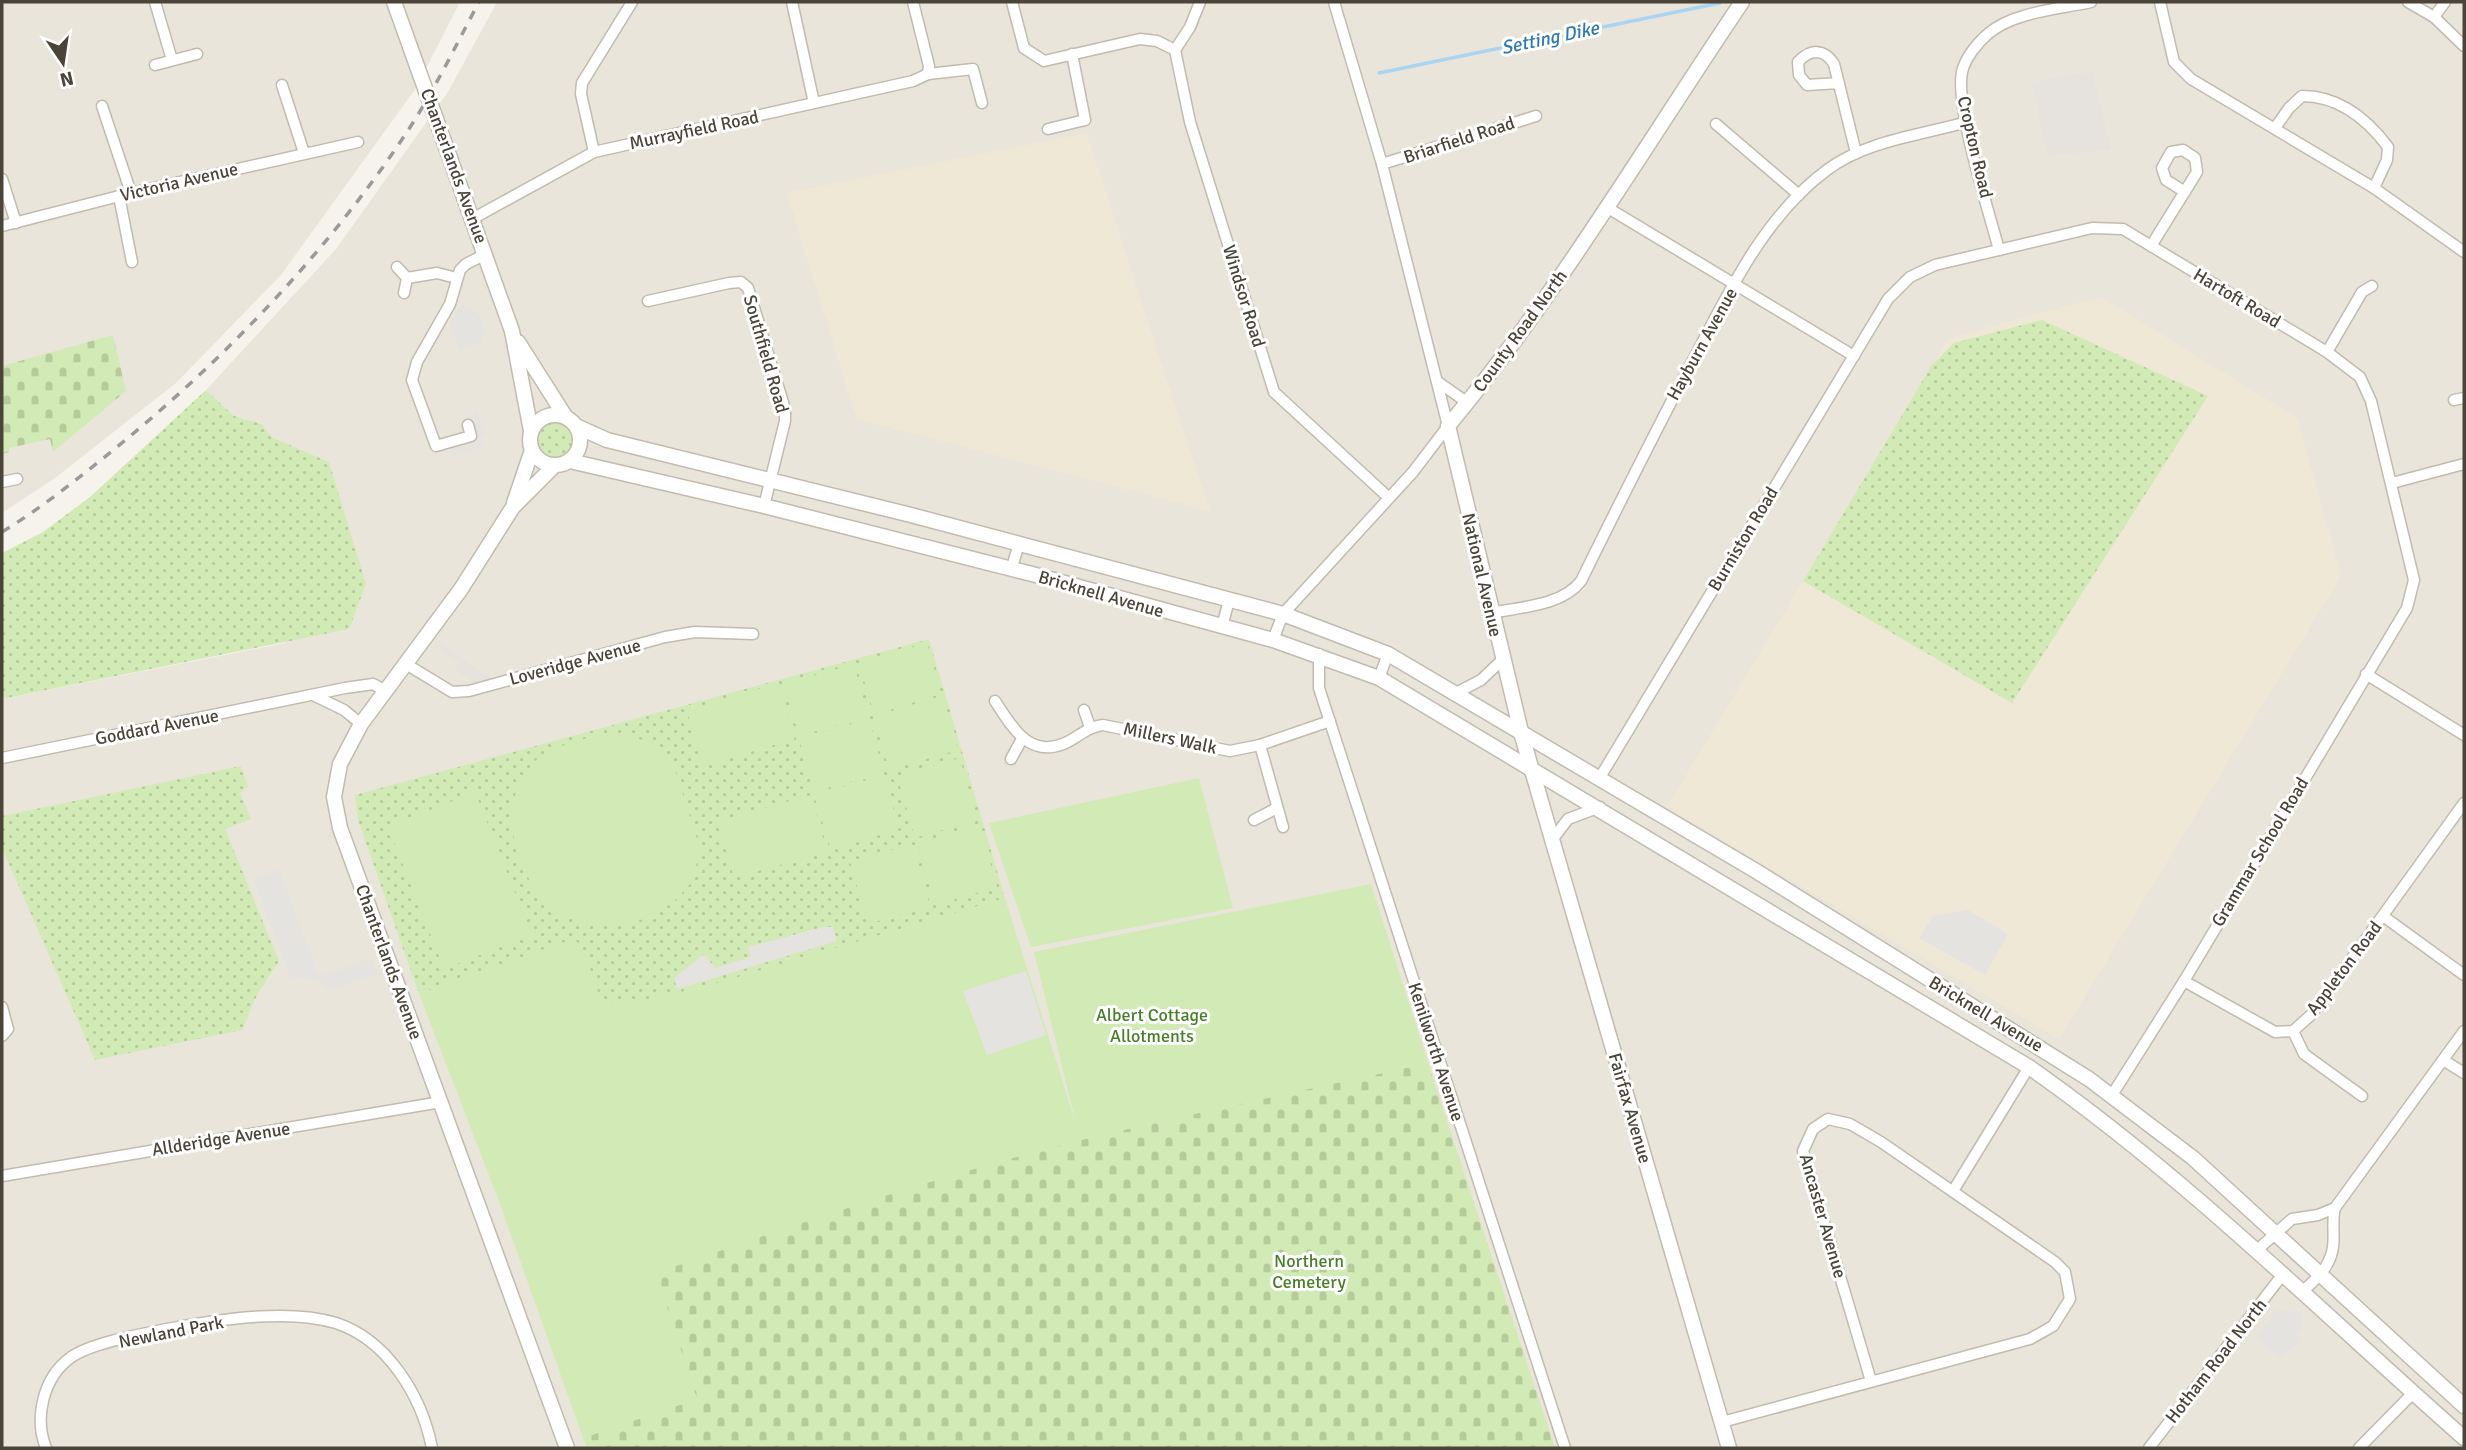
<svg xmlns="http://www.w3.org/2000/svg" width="2466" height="1450" viewBox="0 0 2466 1450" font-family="Signika,sans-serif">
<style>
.residential{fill:#eae5da}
.industrial{fill:#e6e2dd}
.education{fill:#efe8d6}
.grass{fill:url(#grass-dots)}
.cemetery{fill:url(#cemetery-stones)}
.garden{fill:#d2eab5}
.parking{fill:#e5e3e0}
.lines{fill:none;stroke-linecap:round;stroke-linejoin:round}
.stream{stroke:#a9d4f2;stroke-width:3.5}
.minor-casing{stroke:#c2bbae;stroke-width:13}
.tertiary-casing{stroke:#c2bbae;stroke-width:17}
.minor{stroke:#fff;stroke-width:10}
.tertiary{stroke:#fff;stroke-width:14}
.rail{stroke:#9a9a9a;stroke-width:3.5;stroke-dasharray:9 9;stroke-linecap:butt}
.labels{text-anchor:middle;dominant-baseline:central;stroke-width:6;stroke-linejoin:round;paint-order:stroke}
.street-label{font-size:18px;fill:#4b4439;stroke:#fff}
.park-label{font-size:18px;fill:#4a7f2a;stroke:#fff}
.water-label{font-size:19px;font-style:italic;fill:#2e7ab2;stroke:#fff}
</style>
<defs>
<pattern id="grass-dots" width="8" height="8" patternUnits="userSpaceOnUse" patternTransform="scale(1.75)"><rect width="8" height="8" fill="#d2eab5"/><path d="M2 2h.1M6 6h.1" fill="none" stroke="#b6ca9c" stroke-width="1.8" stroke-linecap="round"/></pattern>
<pattern id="cemetery-stones" width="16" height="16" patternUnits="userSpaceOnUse" patternTransform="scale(1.75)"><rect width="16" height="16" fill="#d2eab5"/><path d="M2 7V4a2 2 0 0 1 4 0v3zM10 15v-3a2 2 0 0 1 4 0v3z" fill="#b6ca9c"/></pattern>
</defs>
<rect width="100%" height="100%" fill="#f6f3ec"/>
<g class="residential">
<polygon points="2,2 460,2 416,88 281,275 176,383 55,478 2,513"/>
<polygon points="497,2 2464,2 2464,1448 2,1448 2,699 285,643 329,462 272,437 262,424 234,416 206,390 336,249 448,92"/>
</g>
<g class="industrial">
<polygon points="2092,72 2111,149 2047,156 2032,82"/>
<polygon points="440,643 490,678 474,683 455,669 458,663 436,648"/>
</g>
<g class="education">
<polygon points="1086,133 1210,511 857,419 787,193"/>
<polygon points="2101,297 2297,418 2341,576 2059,1039 1667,807 1949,338"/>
</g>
<g class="grass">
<polygon points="2042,320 2208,396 2012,703 1803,581 1932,365 1954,343"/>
<polygon points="206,390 234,416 262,424 272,437 329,462 366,584 349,629 2,699 2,553 43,532 90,497"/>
<circle cx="556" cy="439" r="19"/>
<path d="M929 639 1005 898 701 988 618 1005C583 998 598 955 573 939L419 994 358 820 355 795Z"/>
<polygon points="241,766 248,787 240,793 251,819 225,829 279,961 257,995 242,1030 95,1060 2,848 2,816"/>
</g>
<g class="cemetery">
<polygon points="113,335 126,391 53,452 50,439 9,448 9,452 2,454 2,366"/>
<path d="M1428 1063 1555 1448H587L583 1438 697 1399 655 1273C795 1224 937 1176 1081 1140 1196 1112 1312 1089 1428 1063Z"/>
</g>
<g class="garden">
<polygon points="927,643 941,694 874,714 859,663"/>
<polygon points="854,664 868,717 799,736 784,684"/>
<polygon points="779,683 795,739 702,766 687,710"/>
<polygon points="942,696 958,750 889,770 874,716"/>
<polygon points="869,719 884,772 814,792 799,739"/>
<polygon points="594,736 629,737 649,741 673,763 701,851 690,884 676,900 655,915 625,925 583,922 559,915 540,903 519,857 510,821 516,790 533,762 558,747"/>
<polygon points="960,758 977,820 915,838 897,776"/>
<polygon points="884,775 899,829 831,850 814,795"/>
<polygon points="1199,778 1233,908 1031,947 989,823"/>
<polygon points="475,792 532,935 444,969 388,827"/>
<polygon points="811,795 827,852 734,878 718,821"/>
<polygon points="980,825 997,887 935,905 917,843"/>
<polygon points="912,844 930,906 868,924 850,862"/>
<path d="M1371 884 1428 1063C1312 1089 1196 1112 1081 1140 937 1176 796 1224 656 1273L697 1399 583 1438 500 1204 419 994 573 939C598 955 583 998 618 1005L701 988 1005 898 1076 1124 1034 952Z"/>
</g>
<g class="parking">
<polygon points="461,305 467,305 480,316 484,327 482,342 460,350 449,325"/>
<polygon points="477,411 485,434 481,437 484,446 453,457 448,441 467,434 462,418"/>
<polygon points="279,869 318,974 321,976 371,958 377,974 328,992 323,984 304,978 291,979 253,879"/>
<polygon points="1968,910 2008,934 1985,975 1919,938 1933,916"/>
<polygon points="823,927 833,927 837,941 677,989 674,978 704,954 715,968 751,957 748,947"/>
<polygon points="1026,971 1046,1035 987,1055 963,991"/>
<polygon points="2276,1310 2303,1312 2301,1331 2296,1334 2302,1341 2280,1358 2255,1339"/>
</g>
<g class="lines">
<polyline class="stream" points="1379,73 1720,3"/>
<g class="minor-casing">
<g id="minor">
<polyline points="155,2 172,60"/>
<polyline points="792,2 814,103"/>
<polyline points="913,2 929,66 928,74"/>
<polyline points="1012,2 1024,48 1044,61 1140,39 1157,41 1175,50"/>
<polyline points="1200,2 1190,27 1175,50 1190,122 1274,392 1388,497"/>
<polyline points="2160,2 2174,62 2191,79 2374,188 2464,252"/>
<polyline points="2408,2 2434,17 2464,46"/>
<polyline points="2434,17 2445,2"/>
<polyline points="155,65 197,54"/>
<path d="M1839 83 1807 85 1799 75 1798 62C1810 49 1824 48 1834 64L1856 153"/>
<polyline points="282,85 304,153"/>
<polyline points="102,106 131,193"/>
<polyline points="1716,124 1799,195"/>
<path d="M2275 128 2289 108 2302 96C2339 96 2367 119 2388 147L2387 160 2374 188"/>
<polyline points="1048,129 1085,120 1072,54"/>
<polyline points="594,152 581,94 582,83 632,2"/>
<polyline points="1382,164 1536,116"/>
<polyline points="2,179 16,223"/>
<polyline points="119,196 132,262"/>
<polyline points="1608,208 1854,356"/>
<polyline points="472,219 594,152 913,81 928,74 973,69 982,103"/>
<polyline points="2,226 131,193 358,142"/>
<polyline points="2151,246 2197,172 2195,158 2183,150 2171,152 2162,168 2166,180 2185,192"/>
<path d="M1999 250C1989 211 1955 108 1962 72 1965 58 1978 42 1989 33 2014 12 2059 9 2091 2"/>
<polyline points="397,267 407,278 404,293"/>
<polyline points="407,278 437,273 456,278"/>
<polyline points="648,301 729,283 741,282 748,288 785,409 785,421 764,506"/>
<polyline points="2327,352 2362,292 2372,286"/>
<polyline points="1438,382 1468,403"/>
<polyline points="2454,400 2464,398"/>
<polyline points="468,425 471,436 436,446 412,380 417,362 450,304 460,270 466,264 486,254"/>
<polyline points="2,482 17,479"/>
<polyline points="2392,483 2464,464"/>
<polyline points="1011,570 1019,544"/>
<path d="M1491 613C1520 607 1562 606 1581 581 1617 508 1653 436 1691 364 1727 296 1763 217 1827 170 1865 141 1921 135 1967 122"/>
<polyline points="1222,627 1229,600"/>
<polyline points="1273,640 1283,614 1413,472 1448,426 1382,164 1334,2"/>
<polyline points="1319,654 1319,688 1565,1448"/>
<polyline points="406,664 452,692 469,691 665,637 695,632 753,634"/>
<polyline points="2366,674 2464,735"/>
<polyline points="1379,678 1388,654"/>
<polyline points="1456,693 1481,680 1502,660"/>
<polyline points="313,695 344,710 361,724"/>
<path d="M995 701C1011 725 1028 758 1063 744 1078 738 1086 727 1103 725L1230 751 1260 745 1330 721"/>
<polyline points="1084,710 1090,727"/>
<polyline points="1260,745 1283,827"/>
<polyline points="2,758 345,688 373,684 386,691"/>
<polyline points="1011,759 1022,739"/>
<polyline points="1599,779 1888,299 1910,277 1935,265 2092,228 2123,229 2327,352 2360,377 2371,401 2414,580 2407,608 2184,981 2112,1095"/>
<polyline points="1254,820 1277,808"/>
<polyline points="1552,840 1568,819 1600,807"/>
<polyline points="2383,916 2464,975"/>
<polyline points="2184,981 2275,1032 2293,1031 2311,1015 2464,803"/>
<polyline points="2,1007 8,1029 2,1036"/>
<polyline points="2293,1031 2304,1054 2362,1096"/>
<polyline points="2443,1060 2464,1073"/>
<polyline points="2,1176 441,1102"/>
<polyline points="1953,1191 2029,1067"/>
<polyline points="2257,1250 2292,1219 2318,1215 2335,1208"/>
<path d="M2303 1291C2315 1280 2328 1269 2332 1252 2336 1238 2331 1223 2335 1208L2464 1031"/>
<polyline points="1722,1422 2030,1339 2053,1326 2070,1299 2065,1272 2055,1262 1881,1142 1850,1124 1828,1119 1813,1129 1803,1151 1871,1381"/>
<path d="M46 1448C34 1418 43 1378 70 1358 90 1343 142 1334 167 1329 215 1320 288 1308 336 1323 388 1340 422 1397 432 1448"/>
<polyline points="2149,1448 2283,1274"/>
<polyline points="2359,1448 2413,1393"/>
</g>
</g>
<g class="tertiary-casing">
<g id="tertiary">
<polyline points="394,2 512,331 531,431"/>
<polyline points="518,342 565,416"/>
<circle cx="555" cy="440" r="25"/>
<polyline points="578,427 607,440 911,515 1283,614 1388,654 1756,871 2089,1079 2193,1158 2464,1406"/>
<path d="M570 461 764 506 1032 574 1273 640 1379 678 2029 1067C2186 1177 2321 1312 2464 1438"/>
<polyline points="554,466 513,507 461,589 361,724 340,764 334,797 340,828 567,1448"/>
<polyline points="514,503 532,450"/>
<path d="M1729 1448 1522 736 1448 426C1558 294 1646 144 1742 2"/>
</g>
</g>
<use href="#minor" class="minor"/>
<use href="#tertiary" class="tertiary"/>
<path class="rail" d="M2 532C43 507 80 477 117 447 227 357 328 251 407 132 434 91 456 45 479 2"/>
</g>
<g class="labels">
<g class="street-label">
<text transform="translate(694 130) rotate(-12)">Murrayfield Road</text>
<text transform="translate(1459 140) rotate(-18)">Briarfield Road</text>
<text transform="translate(1975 147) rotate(77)">Cropton Road</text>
<text transform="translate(454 166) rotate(70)">Chanterlands Avenue</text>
<text transform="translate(179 182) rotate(-13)">Victoria Avenue</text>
<text transform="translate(1244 296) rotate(73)">Windsor Road</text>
<text transform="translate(2237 298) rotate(31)">Hartoft Road</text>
<text transform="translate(1520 331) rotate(-54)">County Road North</text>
<text transform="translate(1702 344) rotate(-61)">Hayburn Avenue</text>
<text transform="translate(766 354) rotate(74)">Southfield Road</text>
<text transform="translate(1743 539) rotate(-59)">Burniston Road</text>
<text transform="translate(1482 575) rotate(77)">National Avenue</text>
<text transform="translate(1101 594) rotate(16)">Bricknell Avenue</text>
<text transform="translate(575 662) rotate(-15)">Loveridge Avenue</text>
<text transform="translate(157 727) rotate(-11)">Goddard Avenue</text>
<text transform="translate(1170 738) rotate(12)">Millers Walk</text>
<text transform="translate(2260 852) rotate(-59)">Grammar School Road</text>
<text transform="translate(389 962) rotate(70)">Chanterlands Avenue</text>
<text transform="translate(2344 968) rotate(-53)">Appleton Road</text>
<text transform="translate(1986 1014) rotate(31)">Bricknell Avenue</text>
<text transform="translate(1436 1052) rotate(72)">Kenilworth Avenue</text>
<text transform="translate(1630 1108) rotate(74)">Fairfax Avenue</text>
<text transform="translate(221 1139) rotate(-9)">Allderidge Avenue</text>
<text transform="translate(1823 1216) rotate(74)">Ancaster Avenue</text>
<text transform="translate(171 1332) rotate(-11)">Newland Park</text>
<text transform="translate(2216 1361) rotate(-52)">Hotham Road North</text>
</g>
<g class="park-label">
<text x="1152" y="1015">Albert Cottage<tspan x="1152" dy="21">Allotments</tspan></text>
<text x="1309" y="1261">Northern<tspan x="1309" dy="21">Cemetery</tspan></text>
</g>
<g class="water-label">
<text transform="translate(1550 38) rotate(-12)">Setting Dike</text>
</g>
</g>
<rect width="2466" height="1450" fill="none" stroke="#4b4439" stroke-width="7"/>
<g transform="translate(63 63) rotate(167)" stroke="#ffffff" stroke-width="5" paint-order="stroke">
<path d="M0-5L12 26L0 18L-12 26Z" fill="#4b4439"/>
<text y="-10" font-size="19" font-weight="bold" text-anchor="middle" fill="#4b4439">N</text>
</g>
</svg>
